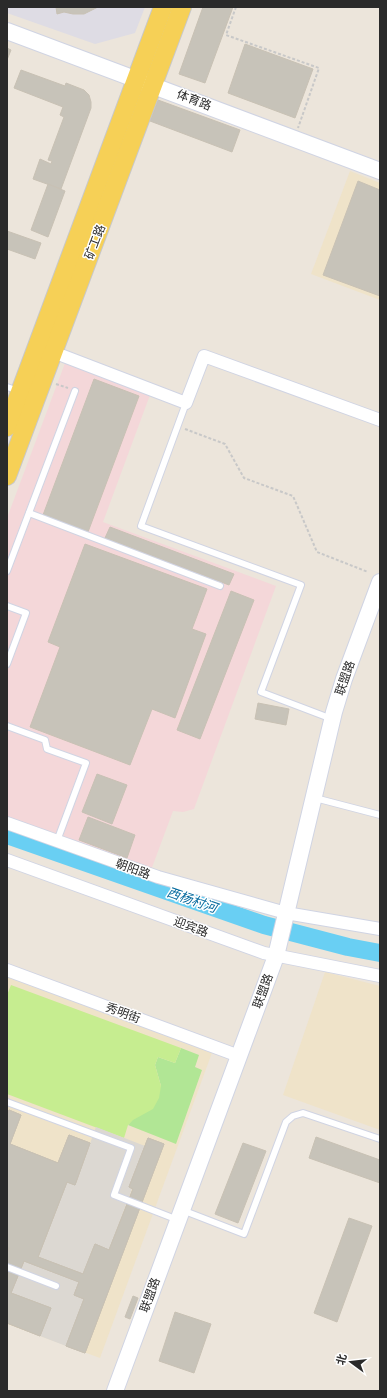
<svg xmlns="http://www.w3.org/2000/svg" width="387" height="1398" viewBox="0 0 387 1398" font-family="Figtree,'Noto Sans SC',sans-serif">
<style>
.industrial{fill:#dedce4}
.education{fill:#efe3c9}
.medical{fill:#f4d7d9}
.green{fill:#b1e695}
.pitch{fill:#c6ed90}
.plaza{fill:#dcd8d2}
.lines{fill:none;stroke-linecap:round;stroke-linejoin:round}
.river{stroke:#69cff3;stroke-width:18}
.building{fill:#c7c3b9;stroke:#c8c1b4}
.lane-casing{stroke:#d0d4e3;stroke-width:8}
.street-casing{stroke:#d0d4e3;stroke-width:14}
.secondary-casing{stroke:#d0d4e3;stroke-width:18}
.primary-casing{stroke:#c8c8c8;stroke-width:20}
.path{stroke:#c8c8c8;stroke-width:2;stroke-dasharray:3 2;stroke-linecap:butt}
.lane{stroke:#fff;stroke-width:6}
.street{stroke:#fff;stroke-width:12}
.secondary{stroke:#fff;stroke-width:16}
.primary{stroke:#f6d056;stroke-width:18}
.labels{text-anchor:middle;dominant-baseline:central;stroke-width:3;stroke-linejoin:round;paint-order:stroke}
.street-label{font-size:12px;fill:#2a2a2a;stroke:#fff}
.water-label{font-size:13px;font-style:italic;fill:#086c9f;stroke:#fff}
</style>
<rect width="100%" height="100%" fill="#ece5db"/>
<polygon class="industrial" points="7,7 145,7 135,33 95,44 7,13"/>
<g class="education">
<polygon points="350,171 380,183 380,300 311,274"/>
<polygon points="325,972 380,986 380,1130 283,1095"/>
<polygon points="7,973 213,1050 100,1358 7,1324"/>
</g>
<polygon class="medical" points="65,363 150,395 103,522 276,586 194,809 183,812 173,811 150,873 7,819 7,518"/>
<polygon class="green" points="181,1048 199,1055 195,1067 202,1070 176,1144 128,1125 161,1086 155,1065 158,1057 175,1063"/>
<polygon class="pitch" points="11,985 181,1048 175,1063 158,1057 155,1065 161,1086 159,1098 153,1109 133,1120 128,1125 124,1138 7,1094 7,995"/>
<polygon class="plaza" points="96,1127 145,1146 129,1187 132,1189 109,1250 95,1244 83,1274 82,1274 74,1295 84,1299 66,1346 40,1336 51,1308 11,1293 24,1261 35,1265 67,1182 75,1185"/>
<g class="lines">
<polyline class="river" points="7,835 264,925 348,947 380,953"/>
</g>
<g class="building">
<polygon points="56,7 98,7 84,14 73,14 64,12 57,14"/>
<polygon points="203,7 233,7 205,83 179,74"/>
<polygon points="245,44 313,69 295,118 228,93"/>
<polygon points="7,48 11,50 7,60"/>
<polygon points="21,70 65,86 66,83 84,90 89,95 91,102 91,108 61,189 33,179 40,159 51,164 52,161 48,160 64,117 60,115 63,107 14,88"/>
<polygon points="158,100 240,130 232,152 150,121"/>
<polygon points="358,181 380,190 380,296 323,275"/>
<polygon points="48,184 65,191 48,237 31,230"/>
<polygon points="7,231 41,243 35,259 7,249"/>
<polygon points="94,379 139,396 88,532 43,515"/>
<polygon points="110,527 234,574 229,585 105,538"/>
<polygon points="85,544 207,589 192,629 206,634 175,718 152,709 130,765 30,727 60,647 48,642"/>
<polygon points="231,591 254,600 200,739 177,730"/>
<polygon points="258,703 289,709 286,725 255,719"/>
<polygon points="97,774 127,785 112,824 82,812"/>
<polygon points="88,817 135,835 127,858 79,840"/>
<polygon points="9,1110 21,1115 10,1144 58,1163 69,1135 90,1143 75,1185 67,1182 38,1257 83,1274 95,1244 109,1250 133,1189 129,1187 148,1138 164,1144 85,1353 66,1346 84,1299 74,1295 79,1282 24,1261 11,1293 51,1308 40,1336 7,1323 7,1254 9,1248 7,1247 7,1224 30,1233 40,1204 33,1202 36,1194 7,1183 7,1115"/>
<polygon points="9,1110 21,1115 10,1144 58,1163 69,1135 90,1143 75,1185 67,1182 38,1257 83,1274 95,1244 109,1250 133,1189 129,1187 148,1138 164,1144 85,1353 66,1346 84,1299 74,1295 79,1282 24,1261 11,1293 51,1308 40,1336 7,1323 7,1254 9,1248 7,1247 7,1115"/>
<polygon points="316,1137 380,1160 380,1183 309,1158"/>
<polygon points="243,1143 266,1151 238,1223 215,1214"/>
<polygon points="349,1218 372,1226 337,1322 314,1313"/>
<polygon points="133,1296 138,1298 130,1319 125,1317"/>
<polygon points="175,1312 211,1324 194,1373 159,1361"/>
</g>
<g class="lines">
<g class="lane-casing">
<g id="lane">
<polyline points="7,387 19,391"/>
<polyline points="186,403 141,526 301,585 261,692 332,719"/>
<polyline points="29,513 220,586"/>
<polyline points="7,571 75,391"/>
<polyline points="7,606 26,613 7,664"/>
<polyline points="7,726 45,740 47,749 86,763 57,841"/>
<polyline points="315,798 380,815"/>
<polyline points="7,1102 131,1148 114,1195 178,1220"/>
<polyline points="182,1210 244,1234 286,1122 293,1116 303,1113 380,1139"/>
<polyline points="7,1267 56,1286"/>
</g>
</g>
<g class="street-casing">
<g id="street">
<polyline points="53,352 186,403 204,356 380,420"/>
<polyline points="7,823 158,877 286,913 380,929"/>
<polyline points="7,860 264,953 380,976"/>
<polyline points="7,970 239,1056"/>
</g>
</g>
<g class="secondary-casing">
<g id="secondary">
<polyline points="7,31 380,171"/>
<polyline points="115,1391 276,956 334,712 344,679 380,582"/>
</g>
</g>
<g class="primary-casing">
<g id="primary">
<polyline points="7,427 163,7"/>
<polyline points="7,476 182,7"/>
</g>
</g>
<g class="path">
<polyline points="236,7 226,35 319,68 298,128"/>
<polyline points="56,384 68,388"/>
<polyline points="185,429 225,444 244,478 293,496 317,552 368,572"/>
</g>
<use href="#lane" class="lane"/>
<use href="#street" class="street"/>
<use href="#secondary" class="secondary"/>
<use href="#primary" class="primary"/>
</g>
<g class="labels">
<g class="street-label">
<text transform="translate(194 100) rotate(21)">体育路</text>
<text transform="translate(95 242) rotate(-69)">矿工路</text>
<text transform="translate(345 678) rotate(-71)">联盟路</text>
<text transform="translate(133 869) rotate(20)">朝阳路</text>
<text transform="translate(191 927) rotate(20)">迎宾路</text>
<text transform="translate(263 991) rotate(-70)">联盟路</text>
<text transform="translate(123 1013) rotate(20)">秀明街</text>
<text transform="translate(150 1295) rotate(-70)">联盟路</text>
</g>
<g class="water-label">
<text transform="translate(192 900) rotate(19)">西杨村河</text>
</g>
</g>
<rect width="387" height="1398" fill="none" stroke="#2a2a2a" stroke-width="16"/>
<g transform="translate(351 1362) rotate(285)" stroke="#ffffff" stroke-width="3" paint-order="stroke">
<path d="M0-3L7 15L0 10L-7 15Z" fill="#2a2a2a"/>
<text y="-6" font-size="11" font-weight="bold" text-anchor="middle" fill="#2a2a2a">北</text>
</g>
</svg>
